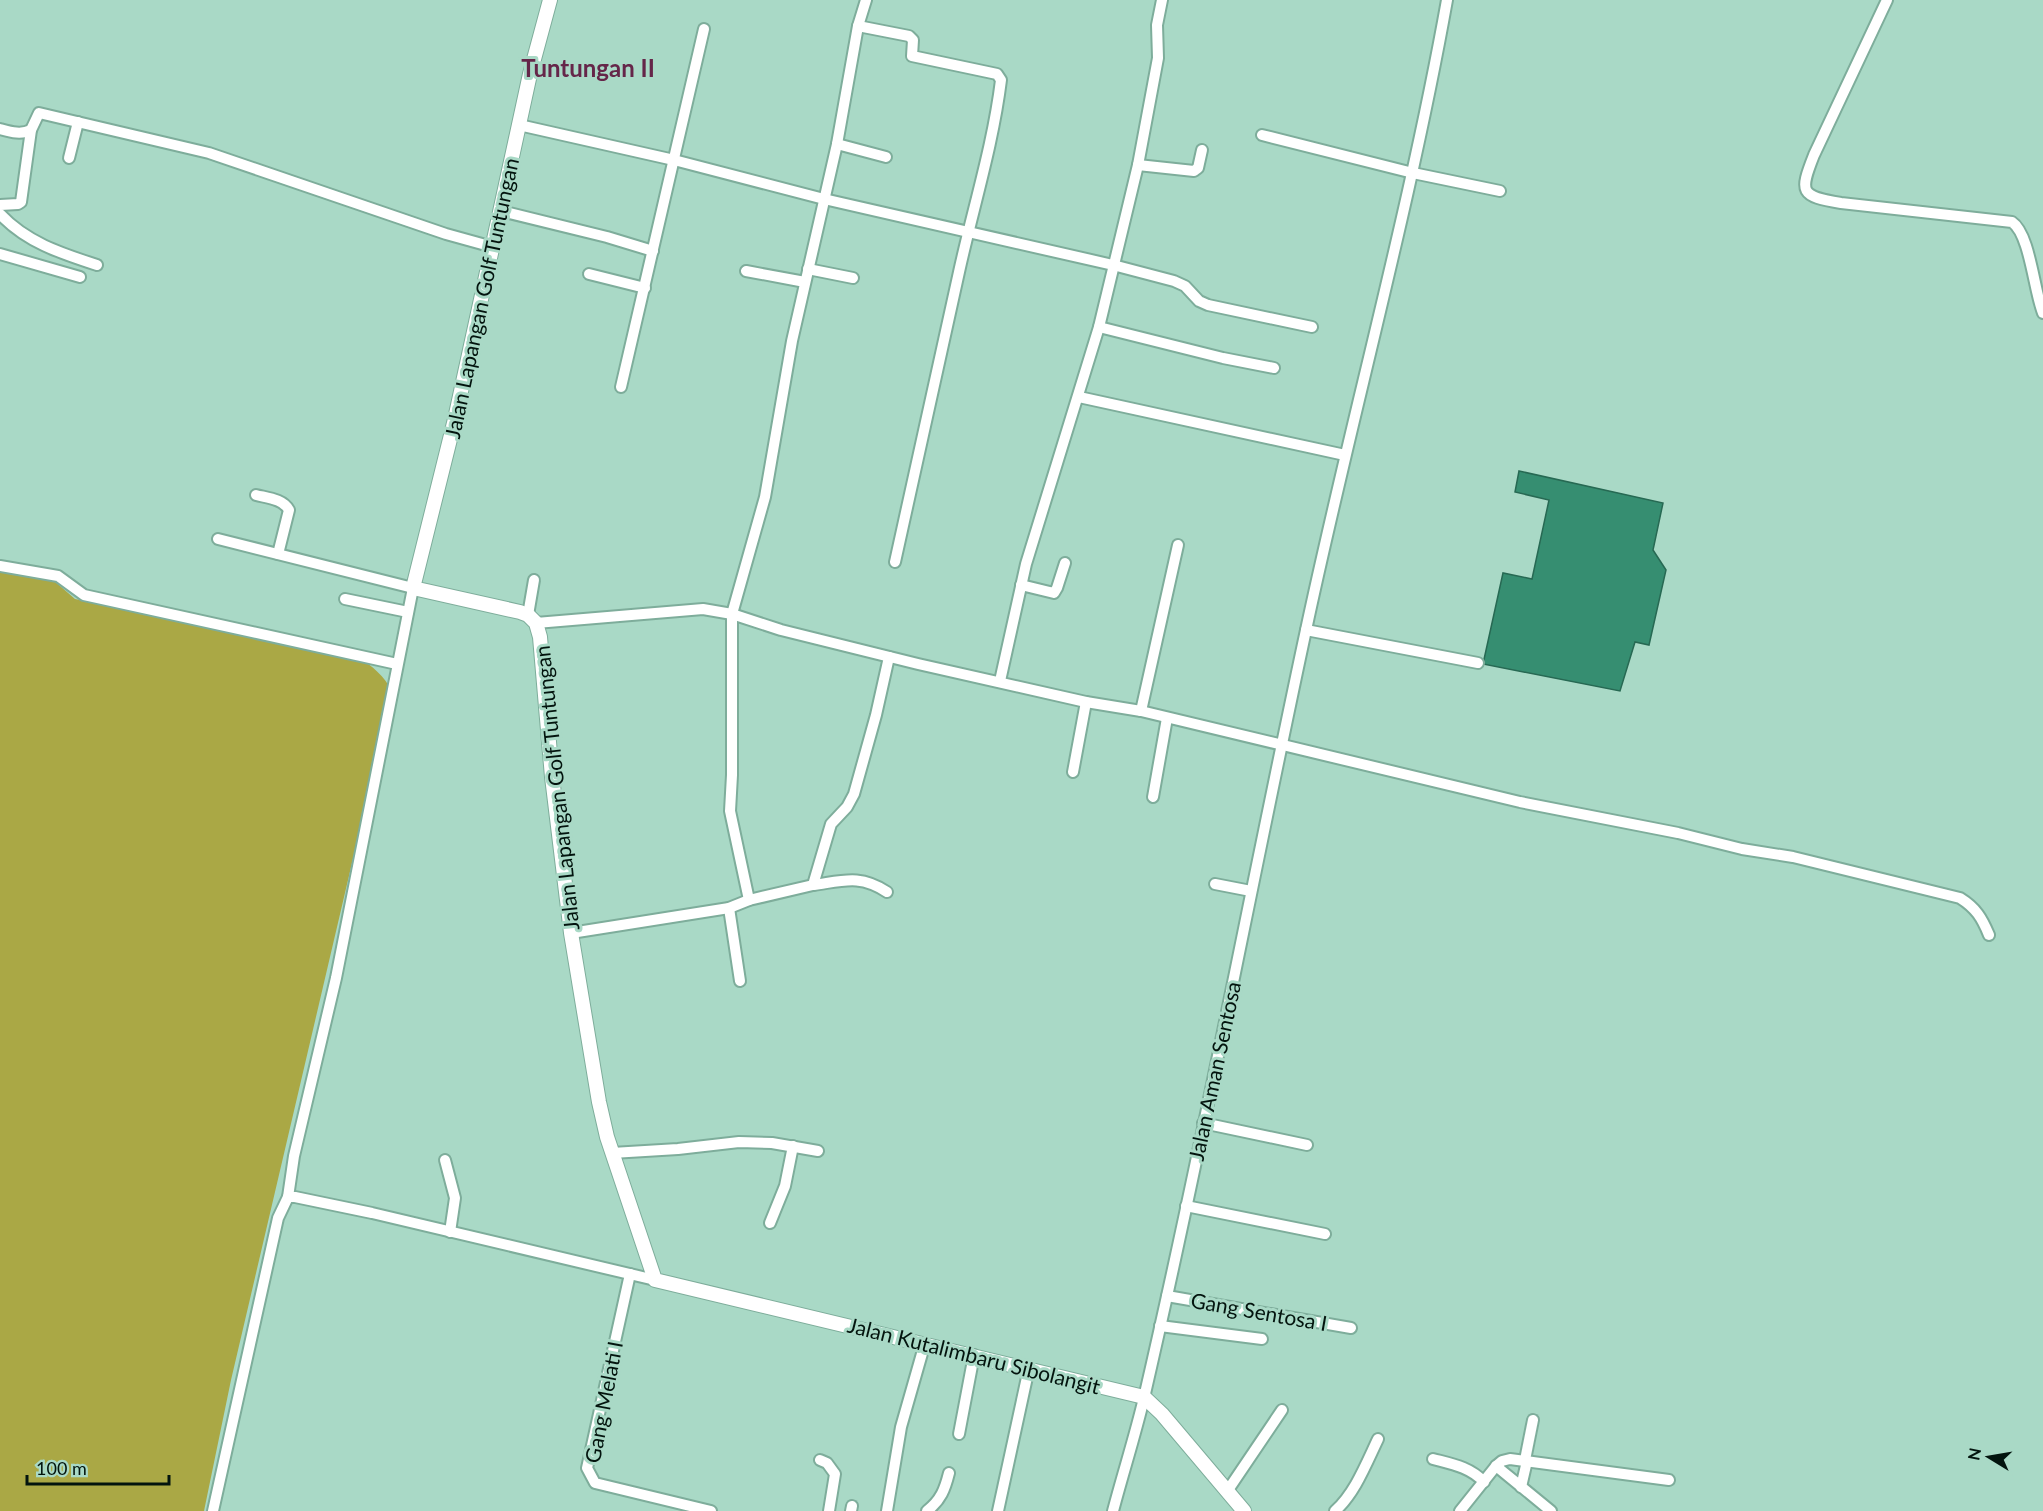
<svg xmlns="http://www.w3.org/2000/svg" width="2043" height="1511" viewBox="0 0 2043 1511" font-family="Lato,sans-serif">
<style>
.green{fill:#aaa845}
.water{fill:#368e71;stroke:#276953;stroke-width:1.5}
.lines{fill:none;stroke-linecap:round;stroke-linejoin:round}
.minor-casing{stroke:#7ead9b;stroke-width:14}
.tertiary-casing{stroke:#7ead9b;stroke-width:16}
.minor{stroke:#fff;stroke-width:10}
.tertiary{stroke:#fff;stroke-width:14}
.labels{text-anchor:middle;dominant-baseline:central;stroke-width:6;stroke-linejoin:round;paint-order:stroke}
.street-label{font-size:21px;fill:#03140e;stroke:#a9d9c6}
.quarter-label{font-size:24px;font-weight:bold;fill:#652649;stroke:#a9d9c6}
</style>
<rect width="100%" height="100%" fill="#a9d9c6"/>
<path class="green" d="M0 570 52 579 75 599 358 657C372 666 385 676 392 692L231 1380 204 1511H0Z"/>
<polygon class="water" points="1519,471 1663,503 1653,550 1666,570 1649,645 1635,642 1620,691 1483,664 1503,573 1532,579 1549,500 1515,492"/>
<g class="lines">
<g class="minor-casing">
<g id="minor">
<path d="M1887 0 1814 155C1799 193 1800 196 1841 203L2012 222C2030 234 2034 291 2043 313"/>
<path d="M858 26 909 36 913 40 912 56 997 74 1001 80C993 145 973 208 959 272 937 368 917 465 895 562"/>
<polyline points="519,125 674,160 824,199 1113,265 1174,281 1185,286 1199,301 1208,305 1312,327"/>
<path d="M0 129C11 132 21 135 31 130"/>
<polyline points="1262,135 1413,173 1500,191"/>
<polyline points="837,144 886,157"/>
<polyline points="69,158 78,122"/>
<polyline points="1138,165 1194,171 1198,168 1202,150"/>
<polyline points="0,205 18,204 21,202 31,130 39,113 209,153 446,234 493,247"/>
<polyline points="501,211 607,237 653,251"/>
<path d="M0 214C26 242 60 253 97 265"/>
<polyline points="0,254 80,277"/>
<polyline points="808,269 853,278"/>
<polyline points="746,271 805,282"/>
<polyline points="589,274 645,288"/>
<polyline points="1099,327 1223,358 1274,368"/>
<polyline points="621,387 704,29"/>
<polyline points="1079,397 1345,455"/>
<path d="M256 495C268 498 283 499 289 510L278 554"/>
<polyline points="218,539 413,588 336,978 294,1156 288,1197"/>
<polyline points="0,566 58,576 84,595 397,664"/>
<polyline points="1021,585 1054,593 1057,588 1065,563"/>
<polyline points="345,599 408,612"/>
<polyline points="528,615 534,580"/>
<path d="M536 623 703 609 732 614 781 630 918 664 1086 702 1141 711 1520 802 1678 833 1742 849 1793 857 1960 898C1976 908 1982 918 1989 935"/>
<polyline points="1306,630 1478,663"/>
<polyline points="1000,681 1026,564 1099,327 1138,165 1158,58 1157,25 1162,0"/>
<polyline points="1141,711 1178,545"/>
<polyline points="1073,772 1086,702"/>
<polyline points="1153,797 1167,718"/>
<polyline points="1215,884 1251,891"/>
<path d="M813 885C843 881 860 874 887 892"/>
<polyline points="749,900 730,811 732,775 732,614 765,497 792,341 837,144 858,26 866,0"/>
<polyline points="729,908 740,981"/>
<polyline points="571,933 729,908 749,900 813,885 831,824 847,807 854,794 876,715 889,657"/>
<polyline points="1203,1123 1307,1145"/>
<polyline points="612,1153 678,1149 739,1142 772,1143 818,1151"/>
<polyline points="445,1160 455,1198 450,1232"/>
<polyline points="1186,1206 1325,1234"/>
<polyline points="770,1223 785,1186 793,1146"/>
<polyline points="630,1274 587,1468 595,1483 711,1511"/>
<polyline points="1167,1296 1351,1328"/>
<polyline points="1160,1326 1262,1339"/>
<polyline points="959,1434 974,1355"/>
<path d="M1433 1459C1452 1464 1470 1467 1484 1482"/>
<polyline points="820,1460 827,1463 835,1474 829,1511"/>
<polyline points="1525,1460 1533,1420"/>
<polyline points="1496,1466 1551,1511"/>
<polyline points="1521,1487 1527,1461"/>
<polyline points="1228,1490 1282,1410"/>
<polyline points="213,1511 278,1218 288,1197 295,1197 372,1213 655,1280"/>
<polyline points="851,1511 852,1506"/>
<polyline points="887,1511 901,1427 925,1343"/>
<path d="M927 1511C941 1500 945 1489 949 1473"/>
<polyline points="998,1511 1029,1368"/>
<path d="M1113 1511C1123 1473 1135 1436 1144 1398 1203 1143 1251 886 1306 630 1351 419 1409 212 1447 0"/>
<path d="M1335 1511C1355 1493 1366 1464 1378 1439"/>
<polyline points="1460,1511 1496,1466 1502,1461 1510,1459 1669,1480"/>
</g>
</g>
<g class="tertiary-casing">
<polyline id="tertiary" points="550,0 530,74 455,419 413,588 520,612 528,615 536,623 540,637 552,777 571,933 599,1102 607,1137 655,1280 1144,1397 1162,1414 1244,1511"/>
</g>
<use href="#minor" class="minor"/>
<use href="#tertiary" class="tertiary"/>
</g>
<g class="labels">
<g class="street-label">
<text transform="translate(481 298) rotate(-78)">Jalan Lapangan Golf Tuntungan</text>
<text transform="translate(556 788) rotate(-96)">Jalan Lapangan Golf Tuntungan</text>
<text transform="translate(1214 1071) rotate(-78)">Jalan Aman Sentosa</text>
<text transform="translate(1259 1311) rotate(10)">Gang Sentosa I</text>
<text transform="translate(974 1355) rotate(14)">Jalan Kutalimbaru Sibolangit</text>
<text transform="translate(603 1402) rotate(-79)">Gang Melati I</text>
</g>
<g class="quarter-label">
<text x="588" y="67">Tuntungan II</text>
</g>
</g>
<g transform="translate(1989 1457) rotate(281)" stroke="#a9d9c6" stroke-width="4.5" paint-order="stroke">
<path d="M0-4.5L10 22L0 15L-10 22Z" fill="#03140e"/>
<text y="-9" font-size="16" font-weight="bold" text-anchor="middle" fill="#03140e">N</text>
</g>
<path d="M27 1475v9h142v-9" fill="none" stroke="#03140e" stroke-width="3"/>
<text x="36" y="1475" font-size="18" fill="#03140e" stroke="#a9d9c6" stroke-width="4.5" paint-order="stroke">100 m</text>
</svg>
